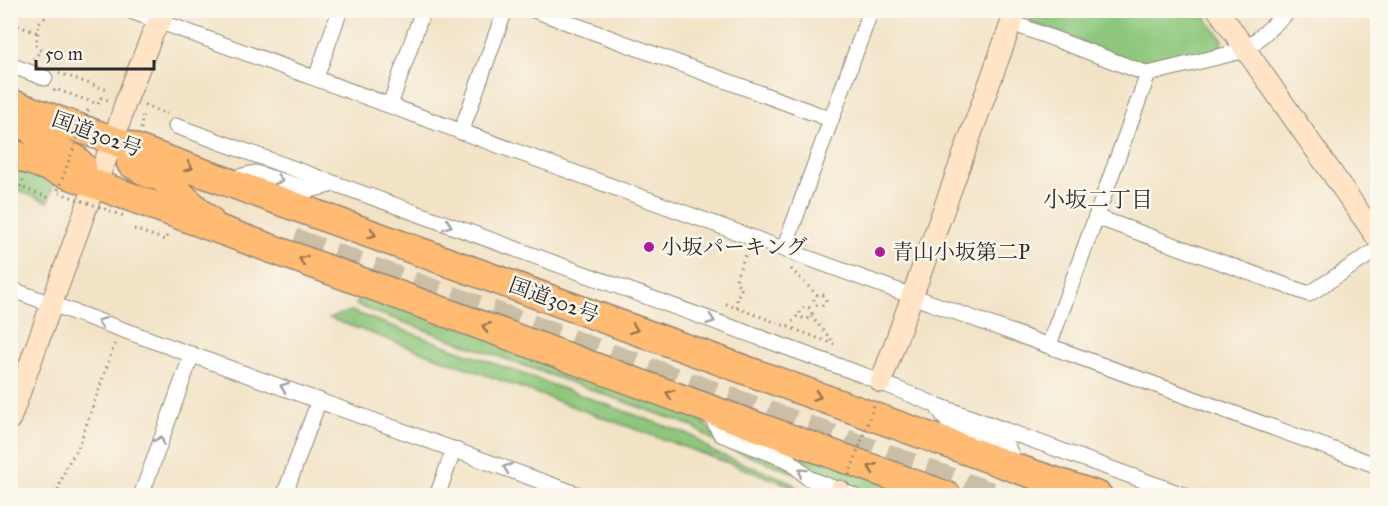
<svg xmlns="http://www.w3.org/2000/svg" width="1388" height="506" viewBox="0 0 1388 506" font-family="'IM FELL Great Primer','Noto Serif JP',serif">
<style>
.green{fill:#8cc77c;stroke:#5c7954;stroke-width:1.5}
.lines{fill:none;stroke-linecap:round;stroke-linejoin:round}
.highway-tunnel{stroke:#cabea7;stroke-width:28;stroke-dasharray:28 14;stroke-linecap:butt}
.street-casing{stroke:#8e8778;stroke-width:17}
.secondary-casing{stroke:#8e8778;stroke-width:23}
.highway-casing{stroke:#8e8778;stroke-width:31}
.path{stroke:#8e8778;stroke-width:3;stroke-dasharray:1.5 4.5;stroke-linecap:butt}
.street{stroke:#fff;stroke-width:15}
.secondary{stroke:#ffe4c6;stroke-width:21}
.highway{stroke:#ffbb71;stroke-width:28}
.path-bridge{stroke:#8e8778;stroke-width:3;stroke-dasharray:1.5 4.5;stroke-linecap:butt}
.oneway{stroke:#95734e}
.oneway2{stroke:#a0a0a0}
.poi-dot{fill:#b5179e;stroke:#fbf7ec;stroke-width:2}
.labels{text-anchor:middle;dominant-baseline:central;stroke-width:5;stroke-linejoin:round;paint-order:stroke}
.street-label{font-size:21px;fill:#2b2b2b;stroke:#fbf7ec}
.poi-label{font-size:21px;fill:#2b2b2b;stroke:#fbf7ec;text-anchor:start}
.neighbourhood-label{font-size:22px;fill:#2b2b2b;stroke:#fbf7ec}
</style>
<rect width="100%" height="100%" fill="#fbf7ec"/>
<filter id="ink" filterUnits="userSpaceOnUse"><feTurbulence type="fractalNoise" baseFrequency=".0167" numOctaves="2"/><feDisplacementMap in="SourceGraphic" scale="12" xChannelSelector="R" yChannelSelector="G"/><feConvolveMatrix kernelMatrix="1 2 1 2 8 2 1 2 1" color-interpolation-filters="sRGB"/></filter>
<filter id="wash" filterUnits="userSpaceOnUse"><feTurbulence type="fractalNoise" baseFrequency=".008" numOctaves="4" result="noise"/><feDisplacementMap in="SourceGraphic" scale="24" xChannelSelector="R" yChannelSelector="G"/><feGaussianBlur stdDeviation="1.35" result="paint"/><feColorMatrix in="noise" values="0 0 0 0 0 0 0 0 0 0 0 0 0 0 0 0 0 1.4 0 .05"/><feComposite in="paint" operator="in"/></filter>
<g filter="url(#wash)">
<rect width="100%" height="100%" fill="#f2e3c6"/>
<g class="green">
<polygon points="1030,10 1201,11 1223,40 1218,50 1147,68 1031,23 1028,15"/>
<polygon points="10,164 55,180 48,202 11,188"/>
<polygon points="361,290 696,414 713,434 787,463 795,473 720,445 692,426 356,305"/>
<polygon points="351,311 695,437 713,452 789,481 797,488 329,318"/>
<polygon points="732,427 921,495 868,495 810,474"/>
</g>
</g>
<g filter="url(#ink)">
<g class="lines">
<polyline class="highway-tunnel" points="293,242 991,496"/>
<g class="street-casing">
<g id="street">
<polyline points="128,10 1378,466"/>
<polyline points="534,10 830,119"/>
<polyline points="1012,23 1148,74 1246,50 1290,10"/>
<polyline points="10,65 45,78"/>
<polyline points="316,78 340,10"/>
<polyline points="390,105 423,10"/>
<polyline points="176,126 863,375 936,405 1186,496"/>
<polyline points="461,132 505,10"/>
<polyline points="230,179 255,173 310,190 334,184"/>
<polyline points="1096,217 1148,74"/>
<polyline points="784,249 871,10"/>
<polyline points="10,289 582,496"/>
<polyline points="1049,345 1096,217 1309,294 1378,249"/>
<polyline points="936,405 950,425 1007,446 1017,467"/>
<polyline points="707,409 721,434 790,461 808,478 854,496"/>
<polyline points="141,496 192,354"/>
<polyline points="284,496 319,400"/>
<polyline points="437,496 454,449"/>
</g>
</g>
<g class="secondary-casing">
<g id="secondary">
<polyline points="1218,10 1378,239"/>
<polyline points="881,382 1016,10"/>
<polyline points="10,419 95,184 114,140 125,104 152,35 166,10"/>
<polyline points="839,496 840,491"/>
</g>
</g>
<g class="highway-casing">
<g id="highway">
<polyline points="10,103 1018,469 1098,496"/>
<polyline points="10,110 46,143 75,159 82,166"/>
<polyline points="10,153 947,496"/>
<polyline points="131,163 148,173 162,177 202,215 209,220"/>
</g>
</g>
<g class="path">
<polyline points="18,26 38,33"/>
<polyline points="33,59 41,51 36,45 39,23 54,10"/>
<polyline points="59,73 108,90"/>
<polyline points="54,91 55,89 98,104 101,98 108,100"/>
<polyline points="144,105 167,114"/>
<polyline points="141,129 143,112"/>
<polyline points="23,180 20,187 50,198"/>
<polyline points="134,229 165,240 168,234"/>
<polyline points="791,269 817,295"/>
<circle cx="820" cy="300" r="6"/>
<polyline points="726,304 834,344"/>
<polyline points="737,307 737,298 741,289 736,281 737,275 747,251"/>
<circle cx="806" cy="313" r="6"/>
<polyline points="811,316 833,342"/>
<polyline points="788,326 800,313"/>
<polyline points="1201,491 1213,496"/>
<polyline points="56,496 66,467 79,446 115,343"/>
</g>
<use href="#street" class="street"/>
<use href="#secondary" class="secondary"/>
<use href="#highway" class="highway"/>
<g class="path-bridge">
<polyline points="88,110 57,192 127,217"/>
<polyline points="849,475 875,403"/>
</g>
</g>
<defs><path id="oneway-chevron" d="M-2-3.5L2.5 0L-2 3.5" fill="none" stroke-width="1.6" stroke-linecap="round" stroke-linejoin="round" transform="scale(1.5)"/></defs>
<g class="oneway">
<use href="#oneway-chevron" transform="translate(189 167) rotate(20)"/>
<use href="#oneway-chevron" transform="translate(372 234) rotate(20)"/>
<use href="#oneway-chevron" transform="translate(303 260) rotate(-160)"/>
<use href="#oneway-chevron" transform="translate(486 327) rotate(-160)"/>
<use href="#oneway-chevron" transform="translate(634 329) rotate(20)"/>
<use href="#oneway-chevron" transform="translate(670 394) rotate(-160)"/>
<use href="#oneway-chevron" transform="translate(817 396) rotate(20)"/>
<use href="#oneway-chevron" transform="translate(872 468) rotate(-160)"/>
</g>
<g class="oneway2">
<use href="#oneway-chevron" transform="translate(279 180) rotate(17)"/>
<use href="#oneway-chevron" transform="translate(448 225) rotate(20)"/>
<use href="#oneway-chevron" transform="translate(711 320) rotate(20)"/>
<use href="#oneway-chevron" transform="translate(101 322) rotate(-160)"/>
<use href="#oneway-chevron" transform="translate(284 387) rotate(-160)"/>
<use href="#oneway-chevron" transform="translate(160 440) rotate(-70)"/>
<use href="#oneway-chevron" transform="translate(507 468) rotate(-160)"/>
<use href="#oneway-chevron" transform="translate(802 472) rotate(-138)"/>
</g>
</g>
<g class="poi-dot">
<circle cx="649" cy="247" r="6"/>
<circle cx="880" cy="252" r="6"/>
</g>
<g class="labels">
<g class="street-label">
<text transform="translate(97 134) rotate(20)">国道302号</text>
<text transform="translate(554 300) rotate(20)">国道302号</text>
</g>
<g class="poi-label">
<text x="661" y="247">小坂パーキング</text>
<text x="892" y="252">青山小坂第二P</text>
</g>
<g class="neighbourhood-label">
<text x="1098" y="199">小坂二丁目</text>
</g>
</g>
<rect width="1388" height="506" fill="none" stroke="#fbf7ec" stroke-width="36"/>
<path d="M36 60v9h118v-9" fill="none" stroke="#2b2b2b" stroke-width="3"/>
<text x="45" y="60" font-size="18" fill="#2b2b2b" stroke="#fbf7ec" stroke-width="4.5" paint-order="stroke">50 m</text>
</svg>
